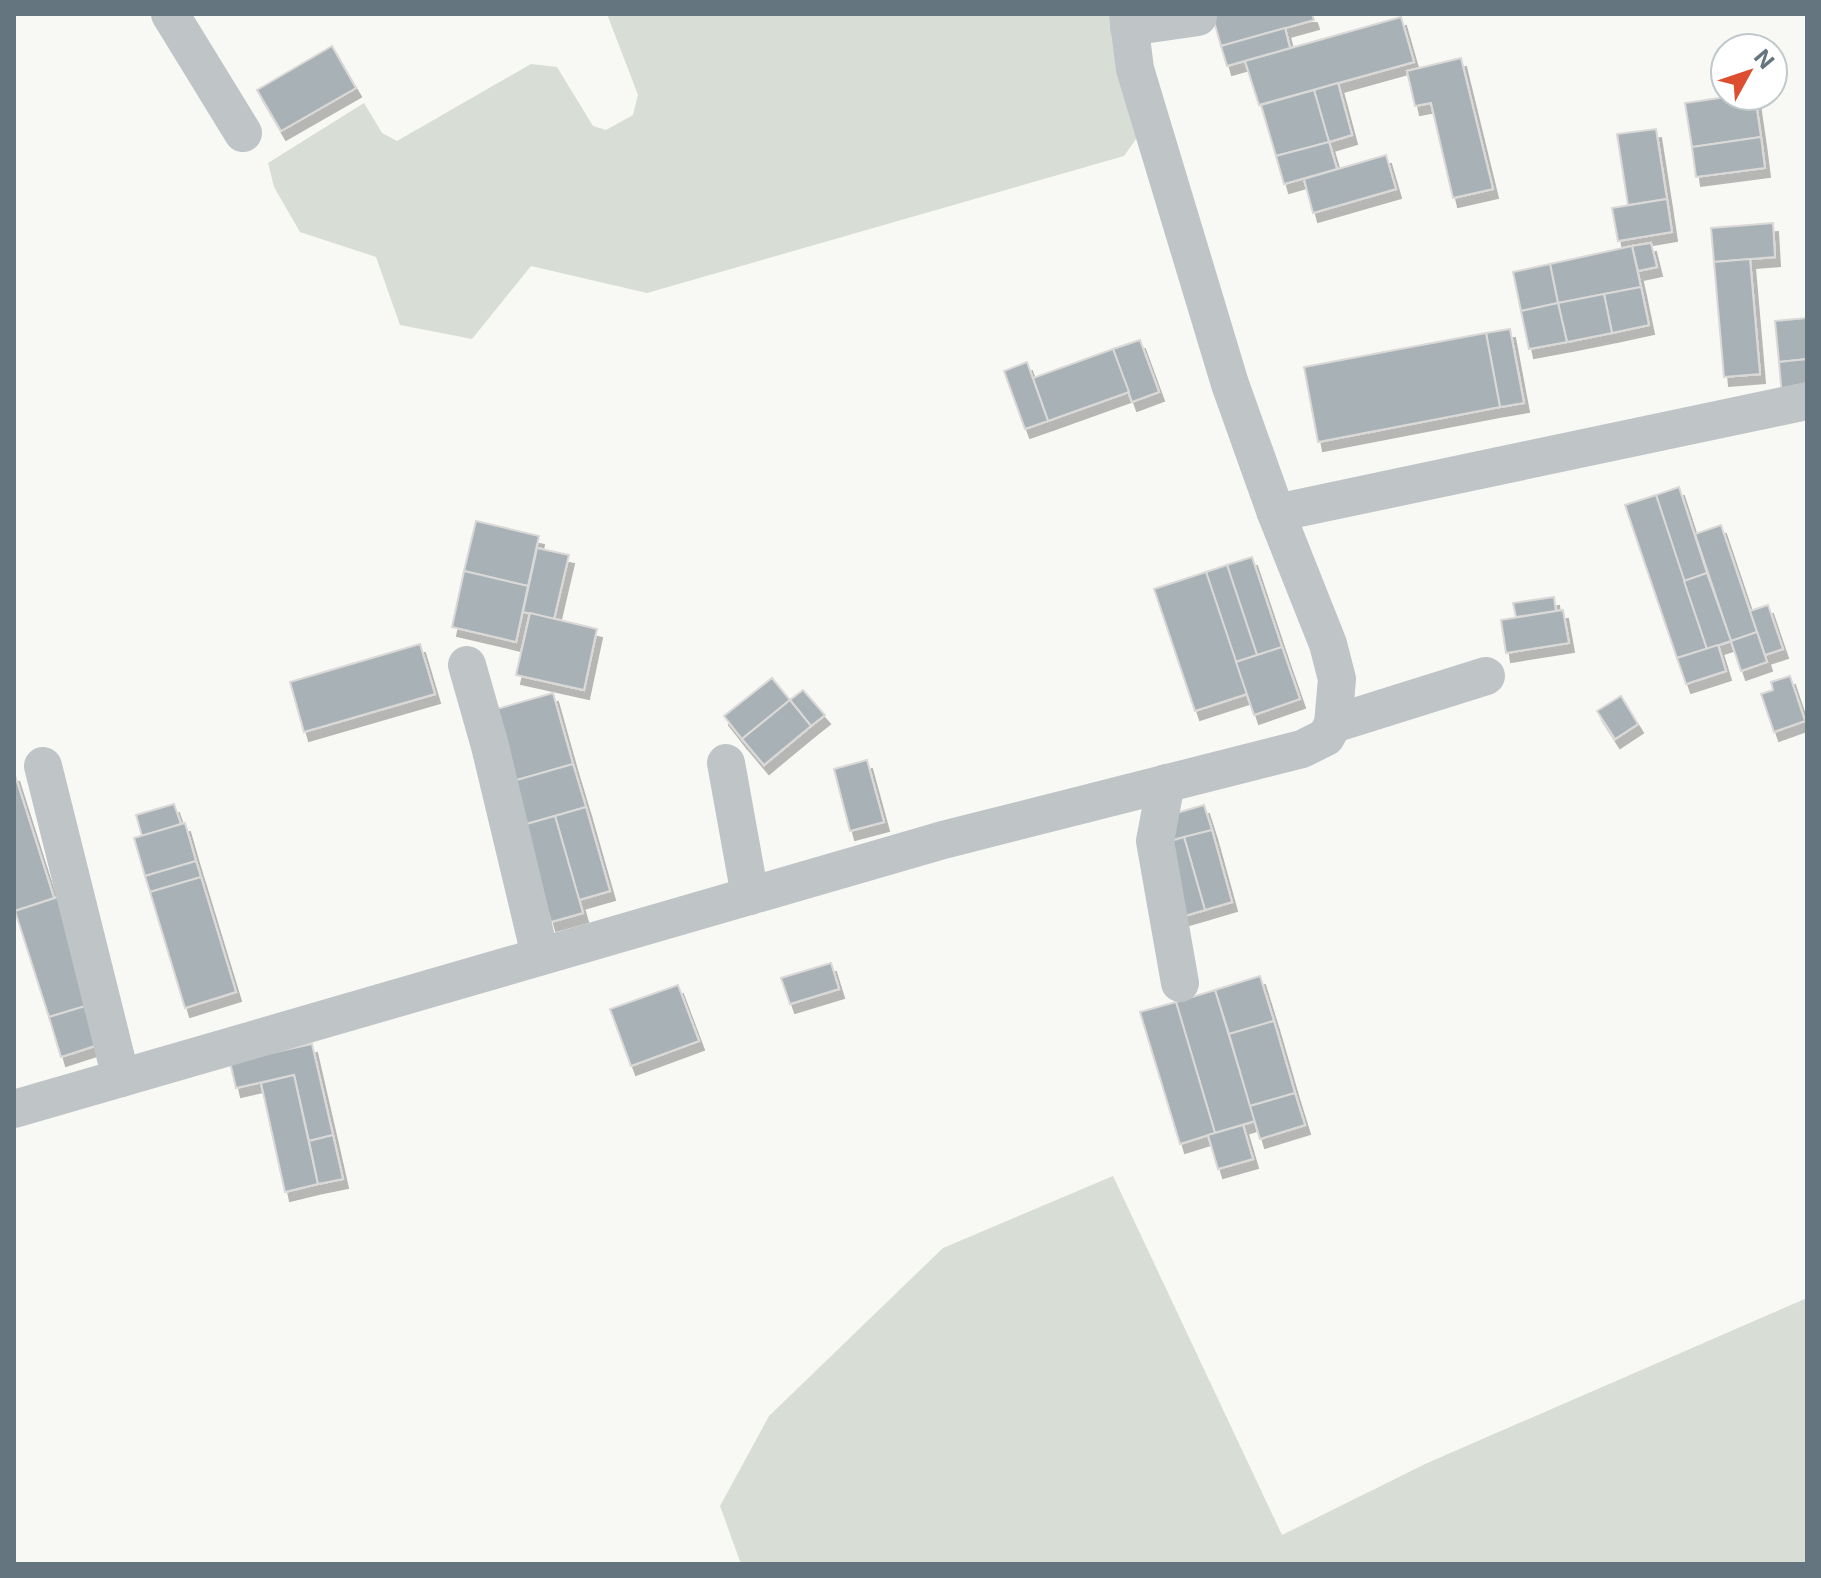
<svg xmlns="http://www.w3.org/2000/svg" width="1821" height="1578" viewBox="0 0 1821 1578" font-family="Inter,sans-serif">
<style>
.green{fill:#d8ddd5}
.building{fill:#a8b1b6;stroke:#dad9d8;stroke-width:2;filter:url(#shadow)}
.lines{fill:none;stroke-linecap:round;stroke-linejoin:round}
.minor{stroke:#bfc4c7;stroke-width:38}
</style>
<defs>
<filter id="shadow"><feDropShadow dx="5" dy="9" stdDeviation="0" flood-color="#0004"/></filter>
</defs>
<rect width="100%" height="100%" fill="#f8f8f5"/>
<g class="green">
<polygon points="607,14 1110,14 1141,132 1124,156 647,293 531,266 472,339 400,325 376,257 300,232 274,187 268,163 364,103 382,133 397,141 531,64 557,67 593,126 606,130 633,115 638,95"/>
<polygon points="1113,1176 1282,1535 1425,1464 1807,1298 1807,1564 741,1564 720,1506 769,1416 943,1248"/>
</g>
<g class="building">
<polygon points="1212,14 1312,14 1314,20 1221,46"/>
<polygon points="1401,17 1414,62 1259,105 1245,61"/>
<polygon points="1285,28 1290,48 1227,66 1221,46"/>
<polygon points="332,46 356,88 281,131 257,90"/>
<polygon points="1461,58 1493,189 1453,198 1431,103 1415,106 1407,71"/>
<polygon points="1338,83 1352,135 1329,142 1314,90"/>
<polygon points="1314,90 1329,142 1276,156 1261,105"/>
<polygon points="1733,96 1755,96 1761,137 1692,147 1685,103"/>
<polygon points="1656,129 1667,199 1628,205 1617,134"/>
<polygon points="1761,137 1765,168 1696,177 1692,147"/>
<polygon points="1329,142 1337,169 1284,184 1276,156"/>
<polygon points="1386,155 1396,189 1313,213 1304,179"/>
<polygon points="1667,199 1672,232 1618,241 1612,208"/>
<polygon points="1773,223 1775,257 1714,262 1711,228"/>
<polygon points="1651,243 1657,267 1638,271 1632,246"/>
<polygon points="1632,246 1641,287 1558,303 1550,264"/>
<polygon points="1750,259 1760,374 1724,377 1714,262"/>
<polygon points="1550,264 1558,303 1521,311 1513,272"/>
<polygon points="1641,287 1649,325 1612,333 1604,294"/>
<polygon points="1604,294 1612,333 1567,342 1558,303"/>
<polygon points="1558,303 1567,342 1529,349 1521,311"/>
<polygon points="1807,318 1807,359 1779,362 1775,321"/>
<polygon points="1510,329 1524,403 1500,407 1486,333"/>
<polygon points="1486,333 1500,407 1318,442 1304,367"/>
<polygon points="1140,340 1159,392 1132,402 1113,349"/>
<polygon points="1113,349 1129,392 1048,421 1033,378"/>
<polygon points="1807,359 1807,394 1782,396 1779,362"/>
<polygon points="1027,362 1048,421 1025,429 1004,371"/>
<polygon points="1679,487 1707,573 1684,581 1656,495"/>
<polygon points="1656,495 1707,649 1677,658 1625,505"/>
<polygon points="476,521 539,536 528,586 464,571"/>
<polygon points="1721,525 1757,632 1731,641 1695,534"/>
<polygon points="537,548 569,555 554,619 523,612"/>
<polygon points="1252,557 1282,647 1257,655 1227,565"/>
<polygon points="1227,565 1257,655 1236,662 1206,572"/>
<polygon points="464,571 528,586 516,642 452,627"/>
<polygon points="1206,572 1247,694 1195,711 1154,589"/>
<polygon points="1707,573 1731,641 1707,649 1684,581"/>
<polygon points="1554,597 1556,611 1516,617 1513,603"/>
<polygon points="1768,605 1783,649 1765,655 1750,611"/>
<polygon points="1563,610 1569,643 1506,653 1501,620"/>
<polygon points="530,613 597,629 584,690 516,675"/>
<polygon points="1757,632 1767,662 1741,671 1731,641"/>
<polygon points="420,644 435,694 304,732 290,682"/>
<polygon points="1718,645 1726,671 1686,684 1677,658"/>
<polygon points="1282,647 1300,699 1254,715 1236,662"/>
<polygon points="1790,676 1805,721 1774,732 1761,694 1773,690 1771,682"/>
<polygon points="772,678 790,700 742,739 724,716"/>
<polygon points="803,690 825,715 811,726 790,700"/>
<polygon points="553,693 573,764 510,782 490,711"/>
<polygon points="1621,696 1638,724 1615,739 1597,711"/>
<polygon points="790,700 811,726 764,765 742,739"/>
<polygon points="867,760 884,822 850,831 834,769"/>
<polygon points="573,764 586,807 523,825 510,782"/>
<polygon points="14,772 54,898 15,911 14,907"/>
<polygon points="174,804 181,824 142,836 136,815"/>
<polygon points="1204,805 1212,830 1169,841 1163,817"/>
<polygon points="586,807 610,891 579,900 555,816"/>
<polygon points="555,816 583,913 551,922 523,825"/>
<polygon points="185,823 196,861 145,876 134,838"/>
<polygon points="1212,830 1232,902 1205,910 1184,837"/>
<polygon points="1184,837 1205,910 1181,917 1161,844"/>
<polygon points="196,861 201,877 150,892 145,876"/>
<polygon points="201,877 236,992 185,1008 150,892"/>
<polygon points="58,897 92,1004 49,1017 15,911"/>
<polygon points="831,963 839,989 790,1004 781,978"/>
<polygon points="1260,976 1274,1021 1229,1034 1215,990"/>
<polygon points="678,985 699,1041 631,1066 610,1009"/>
<polygon points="1215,990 1255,1121 1215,1133 1176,1002"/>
<polygon points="1176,1002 1215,1133 1180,1144 1140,1012"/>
<polygon points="92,1004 104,1043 61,1057 49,1017"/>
<polygon points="1274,1021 1295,1093 1250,1106 1229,1034"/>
<polygon points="312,1044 333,1135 309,1141 294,1075 236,1088 230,1062"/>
<polygon points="294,1075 318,1184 285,1192 261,1083"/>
<polygon points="1295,1093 1305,1125 1260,1139 1250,1106"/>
<polygon points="1243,1125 1253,1159 1218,1169 1208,1135"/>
<polygon points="333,1135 343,1179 318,1184 309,1141"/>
</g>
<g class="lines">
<g class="minor">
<polyline points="170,14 243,133"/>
<polyline points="1128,14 1135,69 1230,384 1276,513 1807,401"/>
<polyline points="1129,27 1198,17"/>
<polyline points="467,665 490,746 540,955"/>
<polyline points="1333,724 1486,676"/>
<polyline points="726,763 750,896"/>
<polyline points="43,766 121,1078"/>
<polyline points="1166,783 1155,841 1180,983"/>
<polyline points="14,1109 943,840 1302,749 1326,737 1333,724 1337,679 1328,644 1276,513"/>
</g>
</g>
<rect width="1821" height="1578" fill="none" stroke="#64757f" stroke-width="32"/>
<g transform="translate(1749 72) rotate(50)"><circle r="38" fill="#ffffff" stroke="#c1c8cc" stroke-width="2"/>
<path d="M0-6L14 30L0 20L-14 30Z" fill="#dd4e31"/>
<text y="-12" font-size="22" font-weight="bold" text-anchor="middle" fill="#64757f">N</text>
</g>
</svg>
